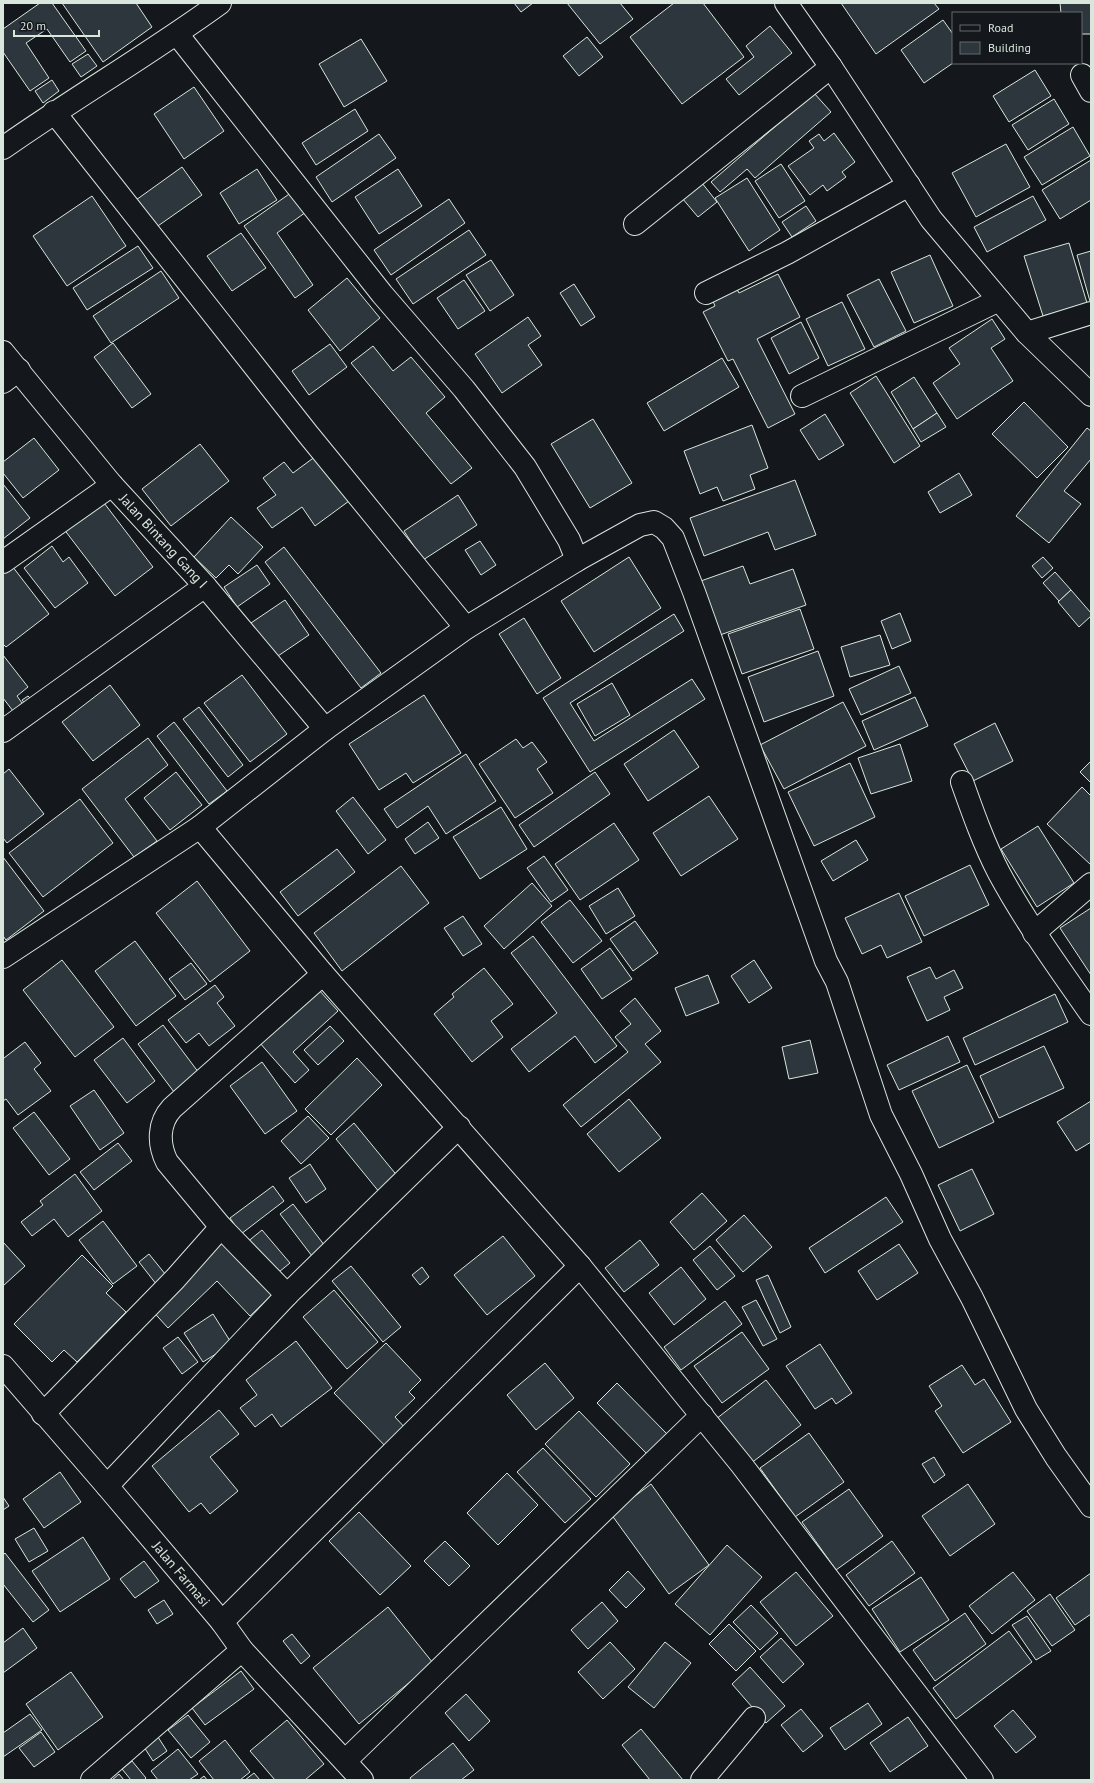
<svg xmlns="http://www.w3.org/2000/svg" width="1094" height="1783" viewBox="0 0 1094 1783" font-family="'PT Sans',sans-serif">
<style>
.building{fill:#2c363c;stroke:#d8e6dc}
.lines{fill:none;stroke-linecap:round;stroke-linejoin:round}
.minor-casing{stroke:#d8e6dc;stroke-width:24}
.tertiary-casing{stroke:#d8e6dc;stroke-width:24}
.minor{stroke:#14181c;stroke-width:22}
.tertiary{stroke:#14181c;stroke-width:22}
.labels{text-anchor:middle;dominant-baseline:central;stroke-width:3;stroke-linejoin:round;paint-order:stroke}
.street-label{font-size:14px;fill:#d8e6dc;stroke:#14181c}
</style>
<rect width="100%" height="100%" fill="#14181c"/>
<g class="building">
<polygon points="40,3 52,3 86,51 70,62 47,29 26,43 49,78 30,91 3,52 3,29"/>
<polygon points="62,3 136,3 152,27 103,62"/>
<polygon points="514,3 533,3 521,12"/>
<polygon points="567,3 620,3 633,19 600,44"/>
<polygon points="674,3 703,3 744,57 682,104 630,37"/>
<polygon points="841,3 934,3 939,9 876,54"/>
<polygon points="1060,3 1091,3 1091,34 1081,34 1081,13 1061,13"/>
<polygon points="943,20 953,34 953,63 924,83 901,50"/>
<polygon points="770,26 792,53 739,95 726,79 754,57 746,46"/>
<polygon points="587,37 603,57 579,76 563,56"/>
<polygon points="361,39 387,81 344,107 319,64"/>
<polygon points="88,54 97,66 81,77 72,64"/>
<polygon points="1035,70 1051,96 1009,122 993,96"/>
<polygon points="52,80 59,91 43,103 35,91"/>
<polygon points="194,87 224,131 184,159 154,114"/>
<polygon points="814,93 831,112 755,178 747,169 720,192 711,182"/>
<polygon points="1054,99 1069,124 1028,150 1012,125"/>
<polygon points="355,109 368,131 316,165 302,143"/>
<polygon points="1073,127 1090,156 1042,185 1024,157"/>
<polygon points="834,133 855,162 842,172 846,177 827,191 823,185 810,195 788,166 814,148 809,141 819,134 824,141"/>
<polygon points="379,134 396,158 332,202 316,177"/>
<polygon points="1006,144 1030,187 976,217 952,173"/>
<polygon points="1091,160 1091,200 1060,219 1042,190"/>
<polygon points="781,164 805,201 779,218 755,181"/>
<polygon points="182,167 202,195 155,228 136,200"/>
<polygon points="257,169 277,200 239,224 220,193"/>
<polygon points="398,169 422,206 379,234 355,197"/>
<polygon points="747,178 780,230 749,251 715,198"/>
<polygon points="702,183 717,202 698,217 682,198"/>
<polygon points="292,192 306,212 277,233 313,285 295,298 244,226"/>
<polygon points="92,196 126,246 67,286 33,236"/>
<polygon points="1033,196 1046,220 987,252 974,227"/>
<polygon points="449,199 465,223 391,275 374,250"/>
<polygon points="806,206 816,221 792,237 782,222"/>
<polygon points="469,230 486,255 413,304 396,279"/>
<polygon points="241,233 266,268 232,291 207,256"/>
<polygon points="1069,243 1087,303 1043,316 1024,256"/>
<polygon points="138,246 153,268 87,310 73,288"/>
<polygon points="1091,251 1091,305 1077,255"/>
<polygon points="930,255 953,306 914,323 891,272"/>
<polygon points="491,260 514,295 490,311 466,275"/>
<polygon points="161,271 179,298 111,343 93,316"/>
<polygon points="778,274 800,317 757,339 795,414 768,428 733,359 728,361 703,312 715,306 712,299 736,287 739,293"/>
<polygon points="347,278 380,318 340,351 308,310"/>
<polygon points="879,279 906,331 874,347 847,295"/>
<polygon points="464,280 485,311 458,329 437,298"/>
<polygon points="574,284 595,317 581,326 560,293"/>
<polygon points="842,302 865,349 828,366 806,319"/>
<polygon points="528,317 541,336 528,345 542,365 502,393 475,354"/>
<polygon points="992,319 1005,339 991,348 1013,381 957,419 933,383 960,364 949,348"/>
<polygon points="801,322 819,358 789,374 771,338"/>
<polygon points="113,343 151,394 132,408 94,357"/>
<polygon points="330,344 347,367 309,395 292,371"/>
<polygon points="373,346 393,371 411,357 445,397 426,413 472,468 451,484 351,363"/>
<polygon points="722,358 739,387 664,431 647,403"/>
<polygon points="876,376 920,446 894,463 850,393"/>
<polygon points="914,377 937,413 913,429 891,392"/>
<polygon points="1024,402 1068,447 1037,478 992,434"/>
<polygon points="937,413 946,427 921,442 913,429"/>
<polygon points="825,414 844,445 819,460 800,430"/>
<polygon points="593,419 632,483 590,508 551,444"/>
<polygon points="752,425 768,468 750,475 755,489 723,501 717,487 700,494 684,451"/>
<polygon points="1087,428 1091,431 1091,459 1064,491 1081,504 1049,543 1016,516"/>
<polygon points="34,438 59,470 23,498 3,473 3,462"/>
<polygon points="200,444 229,481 171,526 142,489"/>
<polygon points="316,456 349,501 315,526 302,507 272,528 257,508 276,495 263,478 284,462 293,473"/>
<polygon points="959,473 972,495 940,513 928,492"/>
<polygon points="795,480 816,535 775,550 768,532 704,556 690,518"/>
<polygon points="3,484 30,518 3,539"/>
<polygon points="458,495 477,525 423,560 404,531"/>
<polygon points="101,499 153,567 115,596 63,528"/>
<polygon points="231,517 263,547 238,574 229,565 216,578 194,557"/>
<polygon points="480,541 496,565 481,575 465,550"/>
<polygon points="52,546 63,562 69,557 88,583 55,608 24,568"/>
<polygon points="284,547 381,673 361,688 265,562"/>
<polygon points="629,557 661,608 594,652 561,601"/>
<polygon points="1043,557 1053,568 1042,578 1032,566"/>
<polygon points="9,562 49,614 6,647 3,644 3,566"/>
<polygon points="257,565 270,584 237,607 224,587"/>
<polygon points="743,566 750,584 793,569 806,605 717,636 698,582"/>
<polygon points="1055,572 1071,590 1059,601 1043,583"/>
<polygon points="1071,590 1091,613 1091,616 1079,627 1058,602"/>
<polygon points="285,600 309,635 272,660 248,625"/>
<polygon points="800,609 814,649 742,674 728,634"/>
<polygon points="900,613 911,641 892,649 881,621"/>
<polygon points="674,614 684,631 570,703 594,741 692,679 705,699 590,772 543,698"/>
<polygon points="524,618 561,678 537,694 499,634"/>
<polygon points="880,635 890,665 850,677 841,647"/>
<polygon points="818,651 834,696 764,722 748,677"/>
<polygon points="3,655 28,687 17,696 22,703 13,711 3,698"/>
<polygon points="899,666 911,693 861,715 849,689"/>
<polygon points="242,675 287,734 250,762 204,703"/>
<polygon points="612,683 630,715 595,736 577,704"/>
<polygon points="110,685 140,725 93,761 62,722"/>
<polygon points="424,695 461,753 413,783 406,773 379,790 349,744"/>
<polygon points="28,696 32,700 26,705 22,700"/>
<polygon points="915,697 928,726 874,750 862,721"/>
<polygon points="843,702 866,746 784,789 760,745"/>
<polygon points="199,707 243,765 228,777 183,719"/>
<polygon points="174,722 227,791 209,804 157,736"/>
<polygon points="995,723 1013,761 973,781 954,744"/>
<polygon points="674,730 699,767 648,801 624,764"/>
<polygon points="148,738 168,765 125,799 157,841 134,857 82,789"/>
<polygon points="516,739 523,748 532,742 547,762 537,769 553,793 515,818 479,764"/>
<polygon points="900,744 912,781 871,794 858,758"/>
<polygon points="466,754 496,801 446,834 428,806 397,828 384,809"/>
<polygon points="1091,761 1091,783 1080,772"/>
<polygon points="850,763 875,817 814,846 788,792"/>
<polygon points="9,769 44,814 7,843 3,838 3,774"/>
<polygon points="176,772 202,805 170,830 144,798"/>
<polygon points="595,772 610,794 534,847 519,825"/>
<polygon points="1082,787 1091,796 1091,865 1047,824"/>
<polygon points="709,796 738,839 681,876 653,833"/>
<polygon points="353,797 386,840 368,854 336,811"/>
<polygon points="80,799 113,843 43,897 9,853"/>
<polygon points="501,807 527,849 480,879 453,837"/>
<polygon points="428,822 439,838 415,854 405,839"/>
<polygon points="614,823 639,860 580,900 555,864"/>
<polygon points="1038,826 1074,883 1037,907 1001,849"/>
<polygon points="856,840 868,860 833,881 821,861"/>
<polygon points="337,849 355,872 298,916 280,892"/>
<polygon points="544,856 568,890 551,902 527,868"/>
<polygon points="3,857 44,911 6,940 3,936"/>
<polygon points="970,865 989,905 924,936 905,896"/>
<polygon points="401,866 429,903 342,971 314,933"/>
<polygon points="197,881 250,951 210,982 156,913"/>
<polygon points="532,883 552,906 504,949 484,926"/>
<polygon points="618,888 635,916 606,934 589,906"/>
<polygon points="899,893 922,942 887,958 881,945 862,954 845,918"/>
<polygon points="570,900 602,941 573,963 541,922"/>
<polygon points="1091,908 1091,975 1060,928"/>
<polygon points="463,916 482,944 463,956 444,928"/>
<polygon points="635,921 658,953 633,971 610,939"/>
<polygon points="533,936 617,1046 595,1063 575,1036 529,1072 511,1049 557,1013 511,953"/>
<polygon points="135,941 176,996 136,1026 95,971"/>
<polygon points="610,948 632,979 602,999 581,969"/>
<polygon points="62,960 114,1027 75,1057 23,990"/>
<polygon points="754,960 772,988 749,1003 731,976"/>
<polygon points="191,963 207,984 185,1000 169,979"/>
<polygon points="930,967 936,979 954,970 963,988 944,997 950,1010 927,1021 907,977"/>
<polygon points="484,968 513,1004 491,1021 503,1037 472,1062 434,1014 454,997 452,994"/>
<polygon points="708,975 719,1003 686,1016 675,988"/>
<polygon points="215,985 224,997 217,1003 235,1026 209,1046 199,1033 186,1043 168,1020"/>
<polygon points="318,989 338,1011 293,1052 309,1070 295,1083 259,1042"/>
<polygon points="1055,994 1068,1022 975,1065 963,1038"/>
<polygon points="635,998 661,1031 645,1044 661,1062 581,1127 563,1105 628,1052 615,1037 631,1024 620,1011"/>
<polygon points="163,1025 202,1077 177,1096 138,1044"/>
<polygon points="330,1026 344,1041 318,1065 304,1050"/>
<polygon points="948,1036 960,1062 899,1090 887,1065"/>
<polygon points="123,1038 155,1081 127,1103 94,1060"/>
<polygon points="810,1040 818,1073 789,1079 782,1047"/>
<polygon points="25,1042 41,1063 34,1069 51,1091 18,1115 6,1099 3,1101 3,1057 4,1058"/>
<polygon points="1044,1046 1064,1088 999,1118 980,1076"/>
<polygon points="357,1058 382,1085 331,1135 305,1109"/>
<polygon points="262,1062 297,1111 265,1134 230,1086"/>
<polygon points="967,1065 994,1122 939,1148 912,1091"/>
<polygon points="94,1090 124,1133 100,1150 70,1106"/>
<polygon points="629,1099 661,1138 619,1172 587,1134"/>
<polygon points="1091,1101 1091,1142 1076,1151 1057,1122"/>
<polygon points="34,1112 70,1159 49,1175 13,1128"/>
<polygon points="308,1116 329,1138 301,1164 281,1141"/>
<polygon points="354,1123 399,1178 380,1193 336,1139"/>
<polygon points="118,1143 132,1161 94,1190 80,1172"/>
<polygon points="310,1164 326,1189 306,1203 289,1178"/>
<polygon points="972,1169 994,1214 960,1231 938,1185"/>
<polygon points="75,1174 102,1211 68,1237 54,1219 32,1236 21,1222 43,1205 40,1201"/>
<polygon points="273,1186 284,1201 241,1234 230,1218"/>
<polygon points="702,1193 727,1221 694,1250 670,1222"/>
<polygon points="886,1197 903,1222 825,1273 809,1248"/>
<polygon points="293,1204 328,1250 315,1260 280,1214"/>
<polygon points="744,1215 772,1247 743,1272 716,1240"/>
<polygon points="103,1221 137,1266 113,1284 79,1240"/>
<polygon points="262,1230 290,1263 274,1276 246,1243"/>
<polygon points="503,1236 535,1276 487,1315 454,1275"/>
<polygon points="221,1238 273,1294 250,1316 217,1281 168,1328 149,1307"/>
<polygon points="640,1240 659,1265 624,1292 605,1268"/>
<polygon points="3,1242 25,1266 3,1286"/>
<polygon points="899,1244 918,1273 877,1300 858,1271"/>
<polygon points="710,1246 735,1276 717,1290 693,1260"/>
<polygon points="149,1254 170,1280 160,1289 139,1262"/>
<polygon points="82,1255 113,1286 106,1293 126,1312 77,1362 64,1350 52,1362 14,1324"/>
<polygon points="351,1266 401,1327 383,1342 332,1281"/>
<polygon points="422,1267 429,1277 420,1285 412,1275"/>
<polygon points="681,1267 706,1299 674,1325 649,1293"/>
<polygon points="768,1275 791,1327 780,1333 756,1280"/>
<polygon points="334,1290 378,1342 347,1369 303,1317"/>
<polygon points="756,1300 777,1339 763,1346 742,1307"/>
<polygon points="725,1301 742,1324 681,1370 664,1347"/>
<polygon points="213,1314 232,1344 203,1362 184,1333"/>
<polygon points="742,1332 769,1369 722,1403 694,1366"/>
<polygon points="178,1337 198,1362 182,1374 163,1348"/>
<polygon points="296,1341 332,1388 281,1427 272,1414 255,1427 240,1408 257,1395 246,1380"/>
<polygon points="386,1343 421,1380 409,1392 415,1398 395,1417 408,1431 389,1450 334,1393"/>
<polygon points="820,1344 852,1393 836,1404 832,1398 815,1409 786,1366"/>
<polygon points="545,1363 574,1398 536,1430 507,1395"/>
<polygon points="962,1365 975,1385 984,1379 1011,1422 963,1453 935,1411 942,1406 929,1386"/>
<polygon points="766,1380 801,1425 750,1464 716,1419"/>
<polygon points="617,1383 667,1434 647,1454 597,1403"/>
<polygon points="219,1410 239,1434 210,1457 238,1491 210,1514 201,1503 189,1512 152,1466"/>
<polygon points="579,1411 630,1464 596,1497 545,1444"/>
<polygon points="809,1433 844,1482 795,1517 760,1468"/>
<polygon points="543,1448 591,1499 565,1523 517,1472"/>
<polygon points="934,1457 945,1475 934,1483 922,1464"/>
<polygon points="60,1472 81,1502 44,1528 23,1499"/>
<polygon points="507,1473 538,1505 498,1545 467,1513"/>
<polygon points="651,1484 709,1565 669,1594 611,1514"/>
<polygon points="968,1484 995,1524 950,1556 922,1516"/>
<polygon points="849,1489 883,1536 836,1570 802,1522"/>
<polygon points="3,1497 9,1506 3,1510"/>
<polygon points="359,1512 411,1566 380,1595 329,1541"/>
<polygon points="34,1528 48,1551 29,1562 15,1539"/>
<polygon points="83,1537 110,1579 60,1612 32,1571"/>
<polygon points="445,1541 470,1566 449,1586 424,1561"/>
<polygon points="892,1541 915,1573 869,1606 846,1575"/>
<polygon points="727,1545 762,1577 710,1635 675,1604"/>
<polygon points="5,1553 49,1610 33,1622 3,1584 3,1555"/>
<polygon points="144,1561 159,1581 135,1598 120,1579"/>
<polygon points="628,1571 645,1589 626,1608 609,1590"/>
<polygon points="796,1572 833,1616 796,1646 760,1602"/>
<polygon points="1013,1572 1035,1600 992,1634 969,1606"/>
<polygon points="1091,1573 1091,1614 1075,1625 1056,1598"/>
<polygon points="921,1577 949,1620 900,1652 872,1609"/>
<polygon points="1050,1594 1075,1630 1052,1646 1027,1611"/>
<polygon points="164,1600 173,1614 157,1624 148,1610"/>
<polygon points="602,1602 618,1621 588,1649 571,1630"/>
<polygon points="751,1605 778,1633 760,1650 733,1622"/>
<polygon points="388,1607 433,1663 359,1724 313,1668"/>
<polygon points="965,1613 986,1644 935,1681 913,1650"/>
<polygon points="1027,1616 1051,1651 1036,1660 1012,1625"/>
<polygon points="729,1624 756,1651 736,1671 709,1644"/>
<polygon points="23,1628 37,1648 3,1673 3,1643"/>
<polygon points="1009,1631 1032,1662 956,1719 933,1688"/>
<polygon points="292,1634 310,1656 301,1664 283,1641"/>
<polygon points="781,1638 804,1664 783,1683 760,1657"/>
<polygon points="610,1642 635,1669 603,1699 578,1672"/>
<polygon points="665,1642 691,1663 654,1708 628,1687"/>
<polygon points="750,1667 785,1706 766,1723 732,1684"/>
<polygon points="241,1671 254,1689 205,1725 192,1708"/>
<polygon points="71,1672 103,1717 58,1750 26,1704"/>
<polygon points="466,1694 490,1721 469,1741 445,1713"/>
<polygon points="868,1703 882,1724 845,1750 830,1728"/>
<polygon points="801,1709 823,1736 803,1752 781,1725"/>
<polygon points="1013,1710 1036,1737 1016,1753 994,1726"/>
<polygon points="30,1714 42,1730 3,1757 3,1733"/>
<polygon points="188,1715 210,1742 191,1758 168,1730"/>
<polygon points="908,1717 928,1746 890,1772 870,1743"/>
<polygon points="287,1720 324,1764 305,1780 275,1780 250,1751"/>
<polygon points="641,1729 683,1780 650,1780 622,1745"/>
<polygon points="41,1732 55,1752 34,1767 19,1748"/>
<polygon points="158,1737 167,1751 153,1761 144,1747"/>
<polygon points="225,1740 250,1772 240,1780 214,1780 199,1761"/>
<polygon points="453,1743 474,1770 461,1780 411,1780 410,1778"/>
<polygon points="178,1749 198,1774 189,1780 158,1780 151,1771"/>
<polygon points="132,1761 146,1778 144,1780 131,1780 122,1769"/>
<polygon points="254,1773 260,1780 245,1780"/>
<polygon points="119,1774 124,1780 112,1780"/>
<polygon points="204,1776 207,1780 199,1780"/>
</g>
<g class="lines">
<g class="minor-casing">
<g id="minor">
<polyline points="786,3 831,67 931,219 1027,333 1091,395"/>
<polyline points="177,34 382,294 464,389 525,467 569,540 577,560"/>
<polyline points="1082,75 1091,91"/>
<polyline points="54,112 307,433 466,628"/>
<path d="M3 148C74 98 150 54 220 3"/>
<polyline points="635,224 831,67"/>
<polyline points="706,293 787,253 909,185"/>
<polyline points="1027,333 1091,313"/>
<path id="s1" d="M3 352 112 485 205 586 325 729"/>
<polyline points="3,382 19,370"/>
<polyline points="802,396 999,300"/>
<polyline points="3,562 112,485"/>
<polyline points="3,731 205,586"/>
<path d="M962 782C973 813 984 844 999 873 1026 923 1059 968 1091 1014"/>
<polyline points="200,827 325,729 466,628 577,560 640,525 654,522 664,528 673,538 694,592 826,961 837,982 881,1115 911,1174 940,1239 972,1298 1026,1409 1056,1457 1091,1506"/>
<polyline points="1034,933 1091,884"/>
<polyline points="3,957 200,827 323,974 580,1266 741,1464 982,1780"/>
<path d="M287 1295 221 1227 167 1162C158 1144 158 1123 172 1108L323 974"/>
<polyline points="43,1414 175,1279 221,1227"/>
<polyline points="107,1486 287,1295 459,1127"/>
<polyline points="222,1622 580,1266"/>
<polyline points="345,1761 702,1415"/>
<polyline points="92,1780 242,1650"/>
<polyline points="702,1780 754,1718"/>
</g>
</g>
<g class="tertiary-casing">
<g id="tertiary">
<path id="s2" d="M3 1366 107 1486 222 1622 242 1650 362 1780"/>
</g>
</g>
<use href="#minor" class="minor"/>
<use href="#tertiary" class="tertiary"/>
</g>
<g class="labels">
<g class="street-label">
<text stroke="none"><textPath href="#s1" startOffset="248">Jalan Bintang Gang I</textPath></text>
<text stroke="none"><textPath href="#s2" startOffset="274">Jalan Farmasi</textPath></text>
</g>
</g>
<rect width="1094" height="1783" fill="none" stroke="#d8e6dc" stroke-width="8"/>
<rect x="952" y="12" width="130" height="52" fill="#14181c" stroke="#626a69"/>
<rect x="960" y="25" width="20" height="6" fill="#14181c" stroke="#626a69"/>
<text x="988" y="32" font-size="12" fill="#d8e6dc">Road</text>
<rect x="960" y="42" width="20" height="12" fill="#2c363c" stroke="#626a69"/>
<text x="988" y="52" font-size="12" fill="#d8e6dc">Building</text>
<path d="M14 30v6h85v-6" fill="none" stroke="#d8e6dc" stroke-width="2"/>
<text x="20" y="30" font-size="12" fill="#d8e6dc" stroke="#14181c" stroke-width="3" paint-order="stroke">20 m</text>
</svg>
